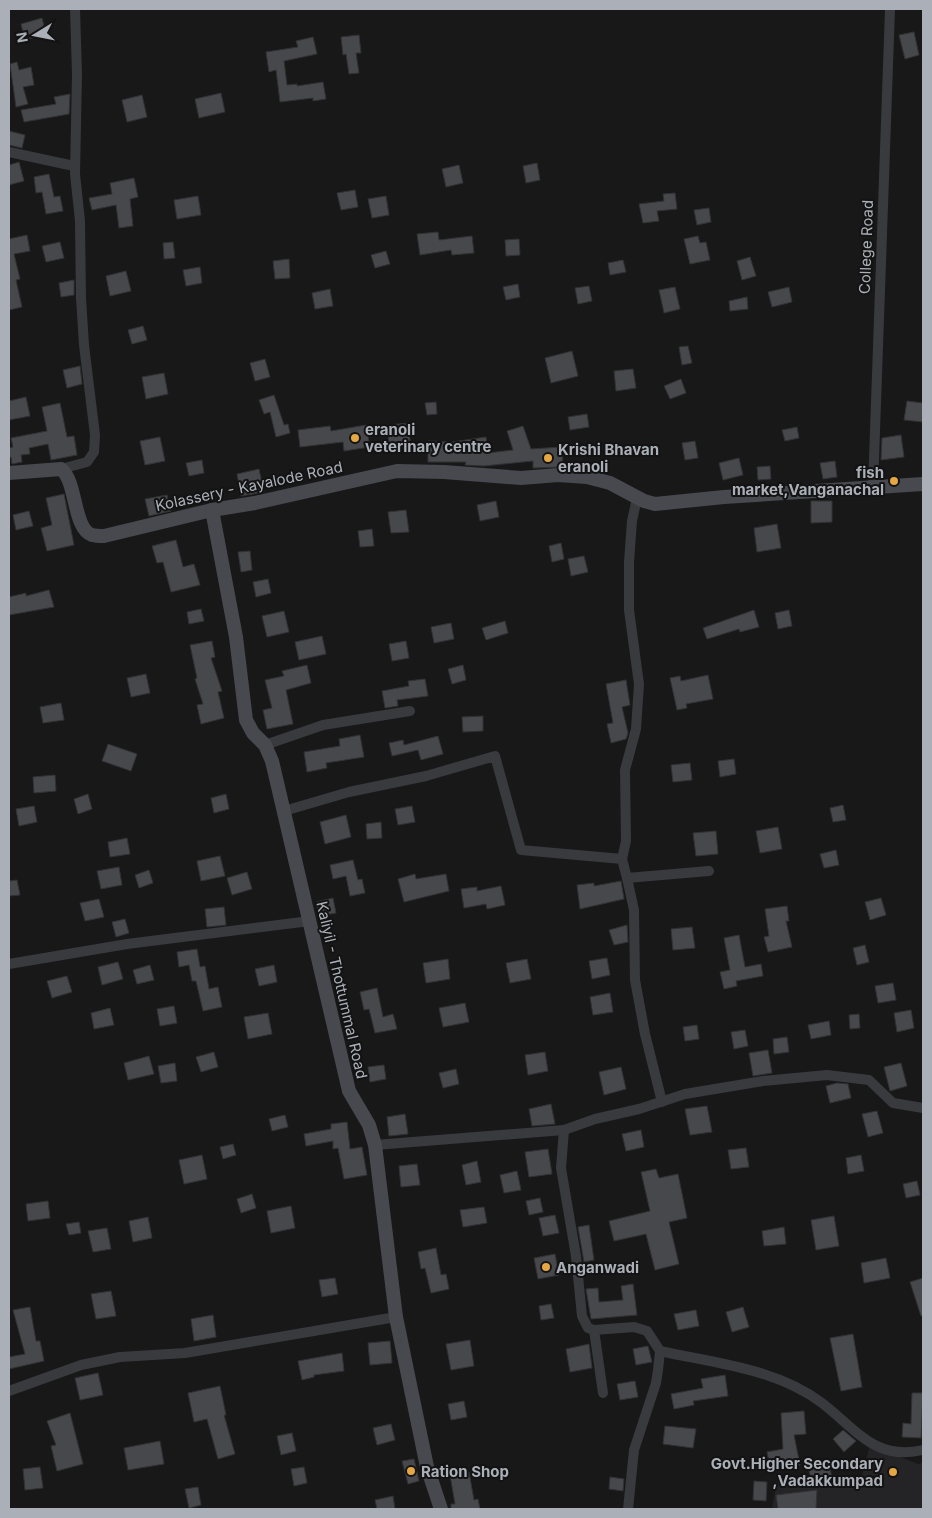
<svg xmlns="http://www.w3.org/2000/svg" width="932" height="1518" viewBox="0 0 932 1518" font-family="Inter,sans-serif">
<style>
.built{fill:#242426}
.building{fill:#47484c;stroke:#323235}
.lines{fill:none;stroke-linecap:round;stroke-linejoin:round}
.minor{stroke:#393a3e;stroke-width:10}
.secondary{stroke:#47494e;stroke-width:14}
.poi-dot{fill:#e5a644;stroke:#131314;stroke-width:2}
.labels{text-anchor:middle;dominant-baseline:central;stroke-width:4;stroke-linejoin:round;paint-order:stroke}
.street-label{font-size:15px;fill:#abb0b8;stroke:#131314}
.poi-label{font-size:15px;font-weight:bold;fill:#abb0b8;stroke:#131314;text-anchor:start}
</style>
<rect width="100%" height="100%" fill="#181819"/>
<polygon class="built" points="870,1445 918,1464 923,1463 923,1509 772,1509 777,1481 804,1483 860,1483"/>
<g class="building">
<polygon points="42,18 46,34 25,40 21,24"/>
<polygon points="914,32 919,55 905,59 899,35"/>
<polygon points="359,35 361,53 356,53 359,73 349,74 346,54 343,55 341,37"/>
<polygon points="313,37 317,54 284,61 287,85 297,84 297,86 323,82 326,99 313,101 313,98 280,102 276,70 269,72 266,52 298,47 296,41"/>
<polygon points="17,62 19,70 31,67 34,85 23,87 28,104 16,107 10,64"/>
<polygon points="221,93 225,112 199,118 195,99"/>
<polygon points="70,94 69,114 24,122 21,110 56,104 54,97"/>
<polygon points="142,95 147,117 127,122 122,100"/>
<polygon points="9,131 25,135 22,148 9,145"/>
<polygon points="19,162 24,181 9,185 9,165"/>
<polygon points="537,163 540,180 526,183 523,166"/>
<polygon points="459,165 463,183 446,187 442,169"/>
<polygon points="49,174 54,197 60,196 63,211 46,214 42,192 36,193 34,177"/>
<polygon points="134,178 138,197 130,199 133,226 119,228 116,205 92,210 89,198 112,194 110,183"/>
<polygon points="355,190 358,207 341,210 337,193"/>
<polygon points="675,193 677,209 657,211 659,221 643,223 639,204 664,201 663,194"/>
<polygon points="198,196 201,215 177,219 174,200"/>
<polygon points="386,196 389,215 372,218 368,199"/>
<polygon points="709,208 711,222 697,225 694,210"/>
<polygon points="438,232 439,240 472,236 474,253 452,255 451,250 420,255 417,234"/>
<polygon points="27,235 30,251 14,254 20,279 16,280 22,307 9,310 9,239"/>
<polygon points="698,236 700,243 706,242 710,260 690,264 684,239"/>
<polygon points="519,239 520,255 506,256 505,240"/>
<polygon points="60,242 64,258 46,262 42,246"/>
<polygon points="173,242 175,258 164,259 163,243"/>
<polygon points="386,251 390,264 375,268 371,255"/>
<polygon points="750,257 756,276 742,280 737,261"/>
<polygon points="289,259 290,278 275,279 273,261"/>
<polygon points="623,260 626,272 610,275 608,263"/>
<polygon points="200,267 202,283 186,286 183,270"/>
<polygon points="126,271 131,291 110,296 106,276"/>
<polygon points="74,280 74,295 61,297 59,283"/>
<polygon points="518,284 520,297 506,300 503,287"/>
<polygon points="589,286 592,301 578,304 575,288"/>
<polygon points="675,287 680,309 664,313 659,290"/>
<polygon points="789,287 792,302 772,307 768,292"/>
<polygon points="330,289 333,306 315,309 312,293"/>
<polygon points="747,297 748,309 730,311 729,301"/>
<polygon points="143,326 147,340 132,344 128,330"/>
<polygon points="688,346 692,363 682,365 679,347"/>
<polygon points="572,351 578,376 551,383 545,358"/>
<polygon points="265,359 270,377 255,381 250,363"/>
<polygon points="80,366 82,384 67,388 63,370"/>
<polygon points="633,369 636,388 616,391 614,371"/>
<polygon points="164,373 168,394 146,399 142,377"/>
<polygon points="681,379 686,393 670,399 664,386"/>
<polygon points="274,395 284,425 288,424 290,433 276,437 270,412 264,414 259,400"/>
<polygon points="26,397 30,416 9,420 9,401"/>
<polygon points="907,401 923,403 923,422 904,420"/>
<polygon points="436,402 437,414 427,415 425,403"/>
<polygon points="60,403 67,437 74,436 77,455 51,460 48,444 29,448 30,454 21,455 22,462 12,464 11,457 9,458 9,448 13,447 11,438 47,431 42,407"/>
<polygon points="587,414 589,427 570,430 568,417"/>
<polygon points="409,423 410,441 389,443 387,425"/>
<polygon points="366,425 370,447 344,451 343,442 300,447 298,430 330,426 331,431"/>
<polygon points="523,426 531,449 562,447 563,467 533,468 533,461 484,466 465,465 466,462 428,462 428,441 452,442 486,437 488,453 513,450 507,431"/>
<polygon points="797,427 799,438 785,441 782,430"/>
<polygon points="901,435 904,457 881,460 882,438"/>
<polygon points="160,437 165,461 145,465 140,441"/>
<polygon points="695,441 698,458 685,460 682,443"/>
<polygon points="739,458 743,475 723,480 719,463"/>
<polygon points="202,460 204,473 189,476 186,463"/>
<polygon points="835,461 837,477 823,479 820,463"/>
<polygon points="770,466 771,479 758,480 757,467"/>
<polygon points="259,469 264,492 241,496 237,474"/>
<polygon points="64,494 74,545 47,551 41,528 52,525 46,498"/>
<polygon points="167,495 171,511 149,516 145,499"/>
<polygon points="496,501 499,517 480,521 477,505"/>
<polygon points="811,501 832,501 832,522 811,523"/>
<polygon points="406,510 409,532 391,533 388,512"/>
<polygon points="29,511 33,526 16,530 13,515"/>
<polygon points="777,524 781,548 757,552 754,528"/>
<polygon points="372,529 374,546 360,547 358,531"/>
<polygon points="176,540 183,567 194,564 200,585 171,592 163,562 157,563 152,546"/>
<polygon points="561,543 564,559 552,562 549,546"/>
<polygon points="250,551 252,570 241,572 238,552"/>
<polygon points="584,556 588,572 571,576 568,559"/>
<polygon points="268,579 271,593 256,597 253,582"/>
<polygon points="49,590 54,607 9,615 9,597 26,593 26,596"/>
<polygon points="201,609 204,621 189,624 187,612"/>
<polygon points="754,610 759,627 740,632 739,629 707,639 703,628"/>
<polygon points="789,610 792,626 778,629 775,613"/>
<polygon points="284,611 289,632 267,637 262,616"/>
<polygon points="505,621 508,633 486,640 482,628"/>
<polygon points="451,623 454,639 434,643 431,627"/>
<polygon points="322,636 326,654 299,660 295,642"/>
<polygon points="212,641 215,657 211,658 222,691 218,692 224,718 201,724 197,705 203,704 195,679 197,678 190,645"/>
<polygon points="406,641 409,658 392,661 389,644"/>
<polygon points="307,665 311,683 286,690 293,724 267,729 263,710 272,708 265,680 284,676 282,671"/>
<polygon points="463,665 466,680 452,684 448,669"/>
<polygon points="146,674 150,693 131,697 127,678"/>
<polygon points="708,675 713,699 686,704 687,708 677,710 670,678 680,676 681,681"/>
<polygon points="425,679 428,696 397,700 398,706 385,708 382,691 409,686 408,681"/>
<polygon points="626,680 630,705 622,707 628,733 626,739 611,743 607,724 613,723 606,684"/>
<polygon points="61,703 64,720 43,723 40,707"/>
<polygon points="483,716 483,731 463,732 462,717"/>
<polygon points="360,735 364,757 326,763 327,768 307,772 304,752 340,746 339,739"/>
<polygon points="438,736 443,754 421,760 418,750 392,756 389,743 403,740 404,745"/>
<polygon points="108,744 137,754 131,771 102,761"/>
<polygon points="734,759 736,774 720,777 718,761"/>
<polygon points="690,763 692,780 673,782 671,765"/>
<polygon points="55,775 56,791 34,793 33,777"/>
<polygon points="88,794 92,809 78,814 74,799"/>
<polygon points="226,794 229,809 214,813 211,798"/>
<polygon points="843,805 846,820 833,822 830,808"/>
<polygon points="34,806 37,822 19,826 16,809"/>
<polygon points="412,806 415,822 398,825 395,809"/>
<polygon points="346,815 351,837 325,844 320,822"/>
<polygon points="381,822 382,838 367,839 366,824"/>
<polygon points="778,827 782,849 760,853 756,831"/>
<polygon points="716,831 718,854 696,856 693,833"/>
<polygon points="127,838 130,854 110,857 108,842"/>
<polygon points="836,850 839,865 824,868 820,854"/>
<polygon points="220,856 225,876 201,881 197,861"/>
<polygon points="353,860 358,880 362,879 365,893 350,896 346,876 333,879 330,865"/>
<polygon points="119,867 122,885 101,889 97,871"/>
<polygon points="149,870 153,883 139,888 135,875"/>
<polygon points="247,872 252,889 232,895 227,878"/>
<polygon points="415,874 416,879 446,874 449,891 404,902 398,879"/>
<polygon points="17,880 20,895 9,896 9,881"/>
<polygon points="621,881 624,899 580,909 577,885 594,883 594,886"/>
<polygon points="501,886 505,905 487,909 486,904 464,908 461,889 477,887 477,891"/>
<polygon points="333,898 336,913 319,916 316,902"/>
<polygon points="881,898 886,915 870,920 865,902"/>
<polygon points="99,899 104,917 85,921 80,903"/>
<polygon points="787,906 789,921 786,921 792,947 768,952 764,937 769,936 765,909"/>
<polygon points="224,907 226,925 207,927 205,909"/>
<polygon points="125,919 129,933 116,937 112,922"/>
<polygon points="627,925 628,942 614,945 609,930"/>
<polygon points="692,927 695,948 673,950 671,929"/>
<polygon points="739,935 745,967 761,964 763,976 736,981 737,986 724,989 720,972 730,970 724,938"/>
<polygon points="865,945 869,962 857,965 853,948"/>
<polygon points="197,949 200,967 205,966 209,989 218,987 222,1007 203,1011 196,981 192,981 189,965 179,967 177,952"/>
<polygon points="607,958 610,975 592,979 589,961"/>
<polygon points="448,959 450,979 426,983 423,963"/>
<polygon points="527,959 531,979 510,983 506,963"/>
<polygon points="118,962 123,979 102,985 98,967"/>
<polygon points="150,965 154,980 137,984 133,970"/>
<polygon points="274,965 277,982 259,986 255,969"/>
<polygon points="67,976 72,992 52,998 47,981"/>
<polygon points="893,983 896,1000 878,1003 875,986"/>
<polygon points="377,988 383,1017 393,1014 397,1029 375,1033 369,1009 364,1010 360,992"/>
<polygon points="610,993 613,1012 593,1015 590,997"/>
<polygon points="465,1003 469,1022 443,1027 439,1008"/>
<polygon points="174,1006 177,1023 160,1026 157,1009"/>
<polygon points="110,1008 114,1025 94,1029 91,1013"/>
<polygon points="911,1010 914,1028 897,1032 894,1013"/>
<polygon points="268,1013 272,1034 248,1039 244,1017"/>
<polygon points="859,1014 860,1028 850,1029 849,1015"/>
<polygon points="829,1021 831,1035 811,1039 808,1025"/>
<polygon points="697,1025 699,1039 685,1041 683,1027"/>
<polygon points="745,1030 748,1046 734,1049 731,1032"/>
<polygon points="787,1037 789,1052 774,1054 773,1039"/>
<polygon points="768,1050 772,1073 753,1076 749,1053"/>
<polygon points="214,1052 218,1067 201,1072 196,1057"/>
<polygon points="545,1052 548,1071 528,1075 525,1055"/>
<polygon points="149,1056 154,1074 128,1080 124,1063"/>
<polygon points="175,1063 177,1081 161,1083 158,1066"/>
<polygon points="901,1063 907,1086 890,1091 884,1067"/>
<polygon points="384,1065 386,1079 370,1082 368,1067"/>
<polygon points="621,1067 626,1089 604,1095 599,1072"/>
<polygon points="456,1069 459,1084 443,1088 439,1073"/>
<polygon points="837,1083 848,1084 851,1098 830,1103 826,1086"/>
<polygon points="551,1104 555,1124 532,1126 529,1109"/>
<polygon points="707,1106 712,1132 690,1135 685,1109"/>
<polygon points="877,1111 883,1133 868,1137 862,1114"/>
<polygon points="405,1114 408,1134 389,1136 387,1117"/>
<polygon points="285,1115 288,1127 272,1131 269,1119"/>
<polygon points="347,1122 350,1149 362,1147 367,1175 344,1179 338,1148 333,1149 333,1141 306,1146 304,1134 331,1129 331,1124"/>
<polygon points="641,1130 644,1147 626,1151 622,1134"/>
<polygon points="233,1144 236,1155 223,1159 220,1147"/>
<polygon points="746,1148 749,1167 731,1169 728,1150"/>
<polygon points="548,1149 552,1174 529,1177 525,1152"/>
<polygon points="202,1155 207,1179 184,1184 179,1160"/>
<polygon points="861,1155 864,1171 848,1174 846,1158"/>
<polygon points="477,1161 481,1182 466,1185 462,1165"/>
<polygon points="417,1164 420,1185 401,1187 399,1166"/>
<polygon points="656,1169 659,1178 678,1174 687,1218 669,1222 679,1264 655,1270 646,1234 614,1241 609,1221 650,1211 641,1172"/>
<polygon points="517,1171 521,1190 504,1193 500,1175"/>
<polygon points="917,1181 920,1195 906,1198 903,1184"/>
<polygon points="252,1194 256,1208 241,1213 237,1199"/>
<polygon points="540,1198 543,1212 529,1215 526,1201"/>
<polygon points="48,1201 50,1218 28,1221 26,1204"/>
<polygon points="291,1206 295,1228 271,1233 267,1211"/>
<polygon points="484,1207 487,1223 463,1227 460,1210"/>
<polygon points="555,1215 559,1233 543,1236 539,1218"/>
<polygon points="834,1216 839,1246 816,1250 811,1220"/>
<polygon points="148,1217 152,1238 133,1242 129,1221"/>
<polygon points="79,1222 81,1233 69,1235 66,1224"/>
<polygon points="589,1225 594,1260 584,1262 578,1227"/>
<polygon points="784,1227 786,1244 764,1246 762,1231"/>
<polygon points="107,1228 111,1249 93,1252 88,1231"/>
<polygon points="436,1248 441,1275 446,1274 449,1289 431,1293 425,1268 421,1269 418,1252"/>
<polygon points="555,1254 559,1275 538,1279 534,1258"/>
<polygon points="886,1258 890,1278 864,1283 861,1263"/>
<polygon points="335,1278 338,1294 322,1297 319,1280"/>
<polygon points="923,1278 923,1315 921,1316 910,1282"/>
<polygon points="633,1284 637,1315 591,1319 586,1289 598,1288 599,1302 623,1300 621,1286"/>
<polygon points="111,1291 116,1316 96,1319 91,1294"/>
<polygon points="551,1304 554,1318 541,1320 539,1306"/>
<polygon points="30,1307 36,1341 40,1341 44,1361 9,1369 9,1357 25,1354 13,1310"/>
<polygon points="743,1307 749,1327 732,1332 726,1312"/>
<polygon points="696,1310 699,1326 678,1330 674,1314"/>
<polygon points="213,1315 216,1337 194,1341 191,1319"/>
<polygon points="853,1334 862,1387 841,1391 830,1338"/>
<polygon points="470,1340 474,1366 451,1370 446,1344"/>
<polygon points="390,1341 392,1363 370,1365 368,1343"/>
<polygon points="589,1344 592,1368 570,1372 566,1349"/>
<polygon points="648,1346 652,1362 636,1365 633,1349"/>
<polygon points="342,1353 344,1371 314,1375 314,1377 302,1380 298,1361"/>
<polygon points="98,1373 103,1395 80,1400 75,1378"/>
<polygon points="725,1375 728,1396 693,1401 694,1405 674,1409 671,1394 703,1388 701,1379"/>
<polygon points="635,1381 638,1397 620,1400 617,1384"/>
<polygon points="220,1386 226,1415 224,1415 235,1454 218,1459 207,1419 194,1422 188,1393"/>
<polygon points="912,1393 923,1393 921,1438 902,1437 903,1423 911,1424"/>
<polygon points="464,1401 467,1417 451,1420 448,1404"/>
<polygon points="804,1411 806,1434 794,1435 800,1465 771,1471 767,1452 783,1449 781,1413"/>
<polygon points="70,1413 83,1464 57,1471 51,1446 56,1445 47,1421"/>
<polygon points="391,1424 395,1440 377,1445 373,1428"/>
<polygon points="665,1426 696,1429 693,1448 663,1444"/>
<polygon points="843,1430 856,1441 844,1452 833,1439"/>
<polygon points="292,1433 296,1451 281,1455 277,1436"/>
<polygon points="160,1441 164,1464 128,1470 124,1448"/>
<polygon points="414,1459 419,1481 408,1484 402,1461"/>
<polygon points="829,1462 832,1479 812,1483 808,1466"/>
<polygon points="40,1467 43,1488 25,1490 23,1469"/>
<polygon points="304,1467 307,1483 294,1486 291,1469"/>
<polygon points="469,1472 474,1500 478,1499 480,1509 451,1509 451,1504 455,1504 450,1475"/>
<polygon points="610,1477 624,1479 623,1491 609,1489"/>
<polygon points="754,1481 767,1482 766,1501 753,1500"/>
<polygon points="198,1487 201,1505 189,1508 185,1489"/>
<polygon points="817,1490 816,1509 778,1509 776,1495"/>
<polygon points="393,1496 395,1509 377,1509 375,1500"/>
</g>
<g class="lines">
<g class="minor">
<polyline points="9,152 74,166"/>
<polyline points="61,469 87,462 94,452 95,435 84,345 81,298 80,221 75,174 77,74 75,9"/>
<polyline points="873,487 890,9"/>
<polyline points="265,745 323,725 410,711"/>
<polyline points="284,811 349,792 426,776 495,756 521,850 622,859 627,878 709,871"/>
<polyline points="622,859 626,841 625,770 636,729 639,684 629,610 629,562 632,521 637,498"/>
<polyline points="627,878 634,910 635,980 645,1034 662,1102"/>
<polyline points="9,964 127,944 310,921"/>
<polyline points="564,1130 561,1168 576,1256 582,1316 588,1328 594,1330 634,1327 647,1331 660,1351 658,1370 656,1383 634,1450 628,1509"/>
<polyline points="375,1145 564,1130 595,1119 639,1109 685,1094 763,1081 827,1075 869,1080 893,1103 923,1108"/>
<polyline points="594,1330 603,1393"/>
<path d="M660 1351C714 1363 775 1368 822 1403 857 1430 875 1461 923 1450"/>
<polyline points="9,1391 81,1365 120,1357 185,1353 396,1317"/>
</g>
<g class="secondary">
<path d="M9 473 61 469C77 481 73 529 92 535 96 536 101 536 104 536L212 510 255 503 397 471 444 472 521 478 558 475 587 477 610 483 644 501 655 504 724 497 923 484"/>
<polyline points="212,510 236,637 246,720 253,733 265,745 272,761 349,1091 369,1125 375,1145 396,1317 427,1467 441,1509"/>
</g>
</g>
<g class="poi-dot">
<circle cx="355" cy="438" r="5"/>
<circle cx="548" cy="458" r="5"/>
<circle cx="894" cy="481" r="5"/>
<circle cx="546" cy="1267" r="5"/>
<circle cx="411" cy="1471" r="5"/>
<circle cx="893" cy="1472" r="5"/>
</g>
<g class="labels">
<g class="street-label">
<text transform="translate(866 247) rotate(-88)">College Road</text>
<text transform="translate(249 486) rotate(-12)">Kolassery - Kayalode Road</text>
<text transform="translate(342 990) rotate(77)">Kaliyil - Thottummal Road</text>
</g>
<g class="poi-label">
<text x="365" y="429">eranoli<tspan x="365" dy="17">veterinary centre</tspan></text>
<text x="558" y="449">Krishi Bhavan<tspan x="558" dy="17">eranoli</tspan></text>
<text x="884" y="472" text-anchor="end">fish<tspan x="884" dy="17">market,Vanganachal</tspan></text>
<text x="556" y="1267">Anganwadi</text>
<text x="883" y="1463" text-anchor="end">Govt.Higher Secondary<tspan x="883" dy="17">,Vadakkumpad</tspan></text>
<text x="421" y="1471">Ration Shop</text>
</g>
</g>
<rect width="932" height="1518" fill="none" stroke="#abb0b8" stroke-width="20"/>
<g transform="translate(35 35) rotate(260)" stroke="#131314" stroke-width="4" paint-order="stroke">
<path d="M0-4L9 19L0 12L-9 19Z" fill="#abb0b8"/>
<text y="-8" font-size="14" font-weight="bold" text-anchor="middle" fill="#abb0b8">N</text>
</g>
</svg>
